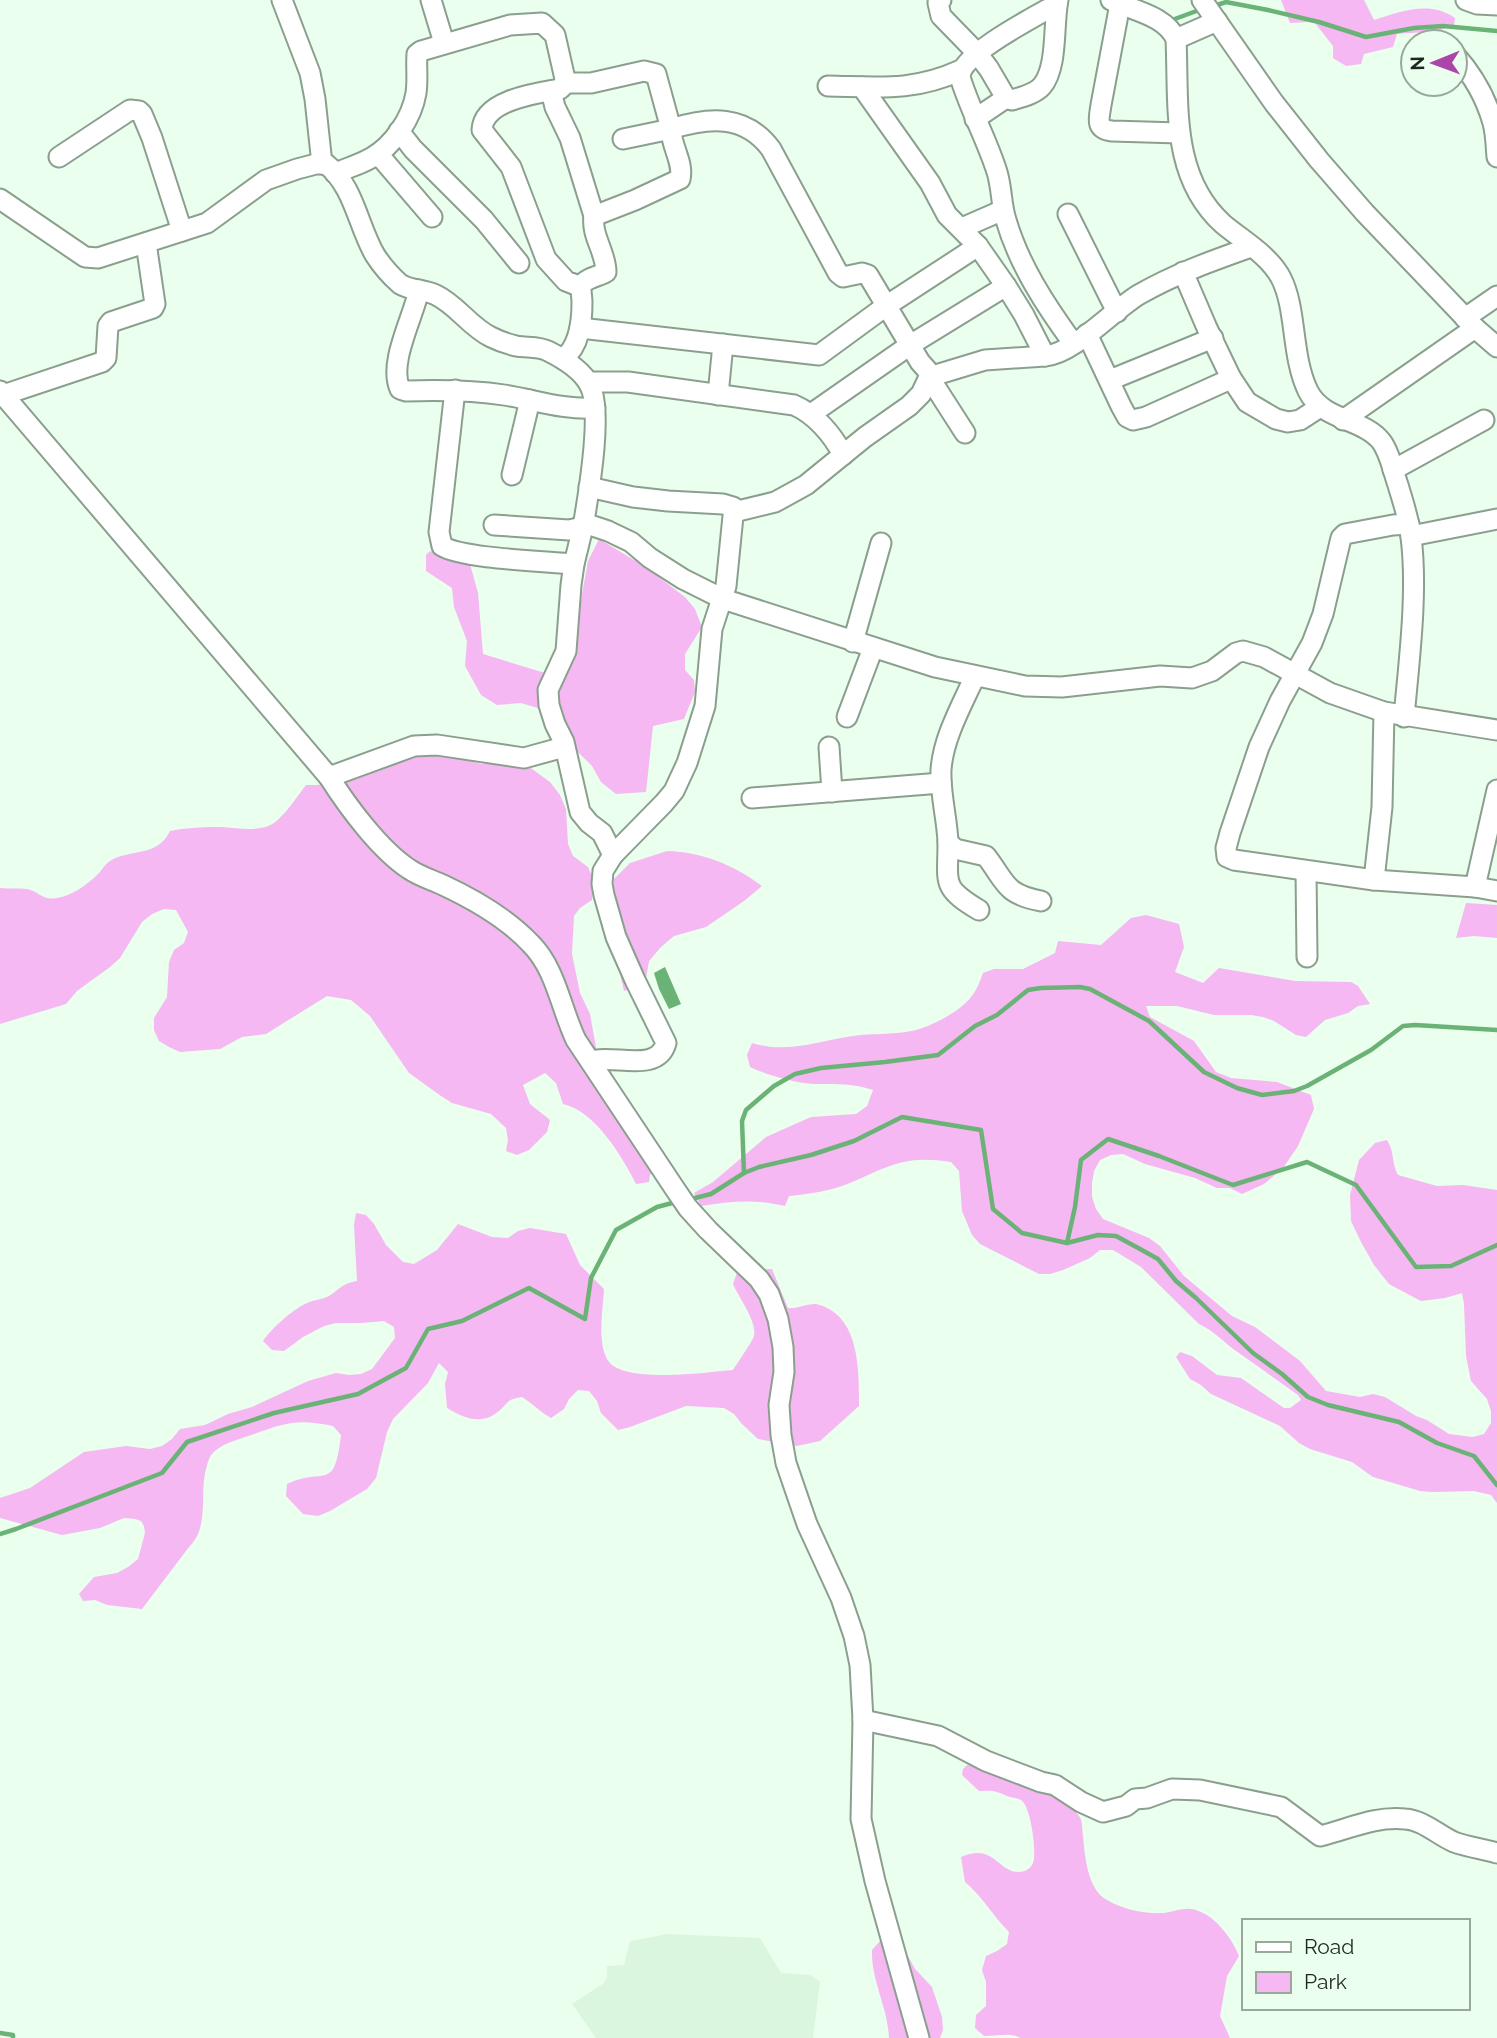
<svg xmlns="http://www.w3.org/2000/svg" width="1497" height="2038" viewBox="0 0 1497 2038" font-family="Raleway,sans-serif">
<style>
.built{fill:#dbf6de}
.green{fill:#f6b8f2}
.water{fill:#6bb277}
.lines{fill:none;stroke-linecap:round;stroke-linejoin:round}
.stream{stroke:#6bb277;stroke-width:4.5}
.minor-casing{stroke:#8b9f8e;stroke-width:23}
.minor{stroke:#fff;stroke-width:19}
</style>
<rect width="100%" height="100%" fill="#eaffed"/>
<polygon class="built" points="668,1934 760,1938 781,1973 810,1975 820,1982 813,2038 596,2038 572,2004 604,1983 607,1977 607,1966 624,1965 630,1941"/>
<g class="green">
<path d="M1281 0H1364L1374 20C1401 12 1429 0 1455 18L1454 25C1438 33 1416 32 1397 34L1393 47 1364 54 1361 64 1346 66 1333 58V46L1315 23 1308 22 1290 23Z"/>
<polygon points="599,539 644,566 685,597 695,609 702,627 685,654 685,670 694,680 695,692 684,719 653,726 646,792 616,794 601,782 592,766 575,749 559,721 538,708 521,703 497,705 481,695 465,666 467,641 454,607 452,588 426,571 426,555 430,551 470,564 478,593 483,654 545,673 577,622 588,561"/>
<path d="M436 752 481 764 510 763 528 766 550 782 560 795 566 809 568 844 573 856 588 867 594 881 592 900 580 908 574 916 572 954 580 993 590 1014 597 1053 653 1146 655 1168 650 1175 649 1182 636 1184C622 1156 595 1111 563 1104L556 1083 545 1073 523 1085 530 1104 550 1120 547 1132 529 1150 517 1155 506 1151 508 1140 506 1128 491 1114 452 1103 441 1096 409 1073 370 1016 351 1000 327 996 266 1034 242 1037 220 1049 180 1052 169 1047 159 1041 154 1030V1018L167 997 169 962 174 950 184 943 188 932 176 910 164 909 152 914 142 922 120 958 110 967 77 991 66 1004 0 1024V888C9 889 18 888 27 889 39 891 42 901 57 898 72 896 88 884 99 873 102 870 105 864 110 861 131 848 157 858 170 831 185 828 199 827 214 827 232 826 258 834 274 823 286 814 296 798 306 785H318L362 770Z"/>
<path d="M667 851C702 852 734 865 762 886L744 901 706 927 674 936 661 947 649 961 645 984 624 991 614 948V879L630 863Z"/>
<polygon points="1466,903 1497,905 1497,938 1474,936 1456,938"/>
<path d="M1146 915 1179 924 1184 947 1175 972 1203 983 1219 968 1295 981 1351 982 1358 986 1370 1004 1358 1006 1348 1013 1325 1020 1306 1037 1296 1035 1274 1021 1263 1017 1251 1015H1214L1177 1006H1146L1150 1017 1194 1041 1216 1072 1231 1078 1277 1082 1311 1095 1314 1109 1298 1146 1283 1168 1264 1184 1242 1194 1230 1188H1217L1195 1178 1145 1164 1123 1154 1111 1155 1100 1160 1094 1171 1092 1183V1197L1096 1209 1103 1219 1149 1238 1160 1246 1184 1276 1232 1316 1255 1327 1300 1361 1326 1391 1360 1397 1373 1394 1385 1397 1416 1416 1427 1420 1449 1434 1473 1437 1484 1434 1491 1423V1411L1487 1399 1471 1381 1466 1356 1464 1304 1462 1293 1445 1298 1421 1301 1400 1290 1389 1284 1374 1265 1361 1242 1351 1221 1350 1195 1359 1160 1375 1143 1387 1140C1395 1153 1391 1161 1398 1175L1437 1186 1463 1185 1497 1190V1503L1491 1495 1474 1491 1432 1492 1420 1491 1373 1477 1352 1462 1310 1449 1299 1443 1280 1426 1211 1394 1201 1385 1190 1379 1176 1357 1180 1352 1192 1356 1217 1375 1241 1378 1284 1408H1290L1301 1400 1298 1395C1278 1381 1259 1367 1239 1353 1225 1344 1215 1331 1199 1324L1141 1267 1113 1250H1100L1090 1258 1063 1270 1050 1274H1039L980 1244 972 1235 962 1211 959 1171 951 1162C899 1154 887 1169 842 1186 825 1192 807 1194 789 1196L785 1206C756 1199 731 1201 701 1206L694 1193 713 1182 766 1137 811 1117 856 1114 867 1106 873 1090C852 1083 836 1084 814 1084 795 1083 767 1075 750 1067L747 1055 752 1043C788 1054 817 1041 853 1036 872 1033 893 1035 911 1031 929 1028 961 1011 971 997 977 990 980 981 983 973L994 969H1023L1055 953 1058 941 1101 945 1131 918Z"/>
<path d="M356 1213 366 1215 374 1224 386 1245 403 1262 414 1264 437 1250 458 1224 492 1237 508 1238 518 1231 530 1228 566 1234 580 1265 604 1289C603 1310 597 1340 607 1359 620 1385 708 1372 733 1370 738 1362 752 1342 754 1336 757 1321 739 1298 733 1284L738 1270 772 1269 788 1308C798 1309 805 1304 815 1304 817 1304 823 1306 825 1307 860 1322 859 1373 859 1406L820 1441 797 1446 758 1439 742 1424 734 1414 724 1408 686 1406 630 1427 618 1430 601 1413 597 1401 589 1391 578 1390 569 1399 564 1409 551 1418C540 1412 532 1403 522 1397 507 1399 509 1402 499 1411 481 1426 464 1418 447 1408L445 1384 448 1372 439 1363 428 1383 393 1419 387 1432 376 1478 367 1489 330 1511 318 1516 303 1514 286 1496 287 1484C325 1466 334 1494 341 1435L333 1426C297 1419 288 1422 254 1434 241 1439 225 1442 215 1451 210 1455 209 1459 207 1465 198 1493 211 1525 189 1547L142 1609 107 1605 95 1600 83 1601 79 1594 94 1577 117 1573 128 1567 138 1559 145 1533 144 1526 141 1521 135 1519 124 1518 100 1528 62 1535 0 1518V1498L30 1488 84 1452 126 1446 150 1449 162 1446 172 1439 180 1429 205 1425 228 1414 252 1407 308 1381 336 1373 349 1375 361 1374 372 1369 395 1338 394 1327 384 1321 362 1323H336L324 1326 303 1337 284 1351 272 1350 263 1341C271 1329 291 1311 305 1304 312 1300 320 1300 327 1297 340 1290 340 1284 357 1281L354 1225Z"/>
<path d="M979 1764C1004 1775 1064 1794 1079 1816 1083 1821 1082 1830 1083 1836 1085 1856 1087 1889 1107 1900 1124 1910 1144 1914 1164 1913 1172 1912 1182 1908 1191 1909 1213 1912 1232 1938 1239 1956L1227 1976 1220 2016 1230 2038H1021C1010 2032 997 2036 984 2036L975 2028 976 2015 986 2006V1982L982 1970 986 1956 997 1951 1007 1944 1009 1932C993 1916 982 1896 965 1882L961 1857C997 1841 999 1879 1025 1871 1029 1869 1032 1866 1033 1863 1037 1853 1031 1806 1021 1800 1018 1798 1014 1798 1010 1797 995 1791 995 1790 979 1791L962 1775 963 1769 967 1765Z"/>
<path d="M880 1941 904 1949 915 1969 932 1987 942 2017 943 2030 940 2038H889C888 2007 871 1981 872 1950Z"/>
</g>
<polygon class="water" points="665,967 681,1004 669,1009 659,989 654,973"/>
<g class="lines">
<g class="stream">
<polyline points="1214,6 1226,2 1268,10 1319,22 1366,37 1414,28 1443,26 1497,31"/>
<polyline points="1167,18 1172,20 1202,9"/>
<polyline points="744,1173 742,1121 746,1110 774,1086 795,1074 821,1068 885,1062 938,1055 975,1026 997,1015 1028,990 1041,988 1080,987 1090,989 1149,1021 1204,1072 1237,1088 1262,1095 1294,1091 1307,1086 1371,1050 1403,1026 1415,1025 1497,1030"/>
<polyline points="687,1200 711,1194 744,1173 759,1167 811,1155 854,1141 902,1117 981,1130 993,1209 1022,1233 1067,1243 1075,1207 1081,1160 1108,1139 1159,1156 1233,1185 1307,1162 1356,1185 1416,1267 1451,1266 1497,1245"/>
<polyline points="1067,1243 1098,1235 1116,1236 1140,1249 1158,1259 1176,1281 1196,1298 1253,1353 1282,1374 1308,1397 1328,1405 1399,1422 1437,1443 1474,1456 1497,1485"/>
<polyline points="0,1534 16,1529 162,1473 187,1442 274,1413 358,1394 406,1368 428,1329 462,1321 529,1288 585,1319 591,1278 616,1230 657,1207 676,1202"/>
<polyline points="0,2033 13,2035 13,2038"/>
</g>
<g class="minor-casing">
<g id="minor">
<polyline points="282,0 310,73 315,99 322,164"/>
<polyline points="431,0 444,43"/>
<path d="M941 0 938 3 941 16 977 53 989 69 1006 98 1012 100C1022 97 1035 94 1042 86 1058 67 1053 24 1058 0"/>
<path d="M1111 0C1133 11 1165 15 1176 39 1179 104 1170 176 1223 224 1242 240 1269 255 1281 278 1297 309 1291 356 1308 391 1323 421 1362 418 1381 441 1390 453 1393 471 1398 485 1403 502 1409 519 1411 537 1418 592 1409 661 1404 717"/>
<polyline points="1202,0 1274,103 1319,160 1365,213 1475,328 1497,347"/>
<polyline points="1466,0 1477,4 1497,5"/>
<path d="M1057 4C1036 16 961 54 960 77 970 110 987 140 997 172 1002 188 1001 205 1006 220 1019 265 1046 306 1073 343"/>
<path d="M1120 4 1101 105C1099 119 1095 129 1112 131L1179 133"/>
<polyline points="1176,39 1217,21"/>
<path d="M1455 55C1472 74 1486 98 1493 123 1496 134 1496 146 1497 157"/>
<polyline points="564,83 591,83 644,71 656,74 671,129 623,139"/>
<path d="M828 86C878 87 913 92 961 70"/>
<path d="M862 87 930 183 947 215 978 246 1006 286 1024 315 1045 356C1074 354 1115 308 1140 294 1177 273 1212 261 1251 247"/>
<polyline points="551,91 555,107 570,138 594,216"/>
<polyline points="975,119 1006,98"/>
<polyline points="399,131 413,149 484,220 519,263"/>
<polyline points="378,154 432,217"/>
<polyline points="59,157 130,110 139,111 142,114 152,138 182,231"/>
<path d="M335 173C347 168 359 165 371 158 393 146 412 118 416 93 418 80 416 67 417 54L421 51 510 25 542 23 555 35 565 79 564 85 560 89C537 93 483 100 482 130L511 167 546 259 566 281 581 287"/>
<path d="M0 199 85 257 98 258 207 223 266 180 297 169 316 164H326C354 186 358 226 375 255 382 266 391 276 400 284 411 291 424 289 436 295 457 305 470 327 491 337 499 341 508 344 516 346 527 348 538 346 548 351 562 358 581 369 589 384 604 409 588 497 583 527L587 524 608 531 631 542 650 558 683 579 723 599 935 667 1025 686 1062 687 1160 676 1192 678 1212 671 1236 653 1243 651 1264 657 1330 693 1384 712 1497 730"/>
<polyline points="1068,214 1117,312"/>
<polyline points="962,228 1003,210"/>
<path d="M419 290C413 318 388 363 400 389L406 391C439 390 471 390 504 395 535 400 563 410 595 408"/>
<polyline points="1465,318 1497,296"/>
<polyline points="580,328 819,355 886,306 978,246"/>
<polyline points="1087,334 1121,406 1127,417 1133,420 1146,417 1226,381 1231,378 1207,328 1183,272"/>
<path d="M563 359C580 346 582 321 582 302 582 297 580 289 582 285 586 278 600 276 606 272 606 252 591 236 594 216L635 200 680 179C684 162 671 147 671 129 709 117 745 114 771 149L838 273 843 277 862 273 868 275 920 362 928 371 929 377 921 394 909 406 865 437 806 485 775 502 738 511 733 516 726 586 712 629 705 706 687 763 674 791 664 803 613 855 603 871 602 884 604 895 616 937 635 980 666 1043C658 1072 618 1056 596 1060L593 1064"/>
<polyline points="1231,378 1247,402 1276,419 1288,422 1300,420 1320,407"/>
<polyline points="1110,380 1213,338"/>
<path d="M589 382H628L794 405C815 414 833 435 843 455"/>
<path d="M455 390 439 532 442 546C463 559 545 561 574 564"/>
<path d="M0 391 329 777C348 807 380 850 409 869 419 876 432 880 443 885 475 900 507 918 531 944 556 969 561 1009 576 1040L675 1189 688 1208 708 1230 759 1279 769 1294 778 1319 783 1347 784 1372 779 1405 781 1435 786 1463 807 1524 841 1598 854 1636 860 1665 863 1720 861 1819 875 1881 919 2038"/>
<polyline points="3,395 102,362 106,358 108,326 111,322 153,308 155,304 146,243"/>
<polyline points="718,395 723,344"/>
<polyline points="811,414 910,345 1006,286"/>
<polyline points="1343,420 1475,328"/>
<polyline points="965,433 929,377 985,360 1045,356"/>
<polyline points="1393,470 1484,420"/>
<polyline points="512,475 530,400"/>
<polyline points="589,487 633,497 668,501 723,504 733,507 738,511"/>
<polyline points="1409,524 1393,525 1345,534 1341,538 1323,614 1312,643 1280,701 1259,747 1230,833 1226,848 1227,857 1234,860 1374,880 1475,887 1497,790"/>
<polyline points="494,525 569,530 583,527 574,564 571,585 566,651 548,690 549,705 555,724 564,742 580,812 589,823 602,833 613,855"/>
<polyline points="1411,536 1497,519"/>
<polyline points="853,642 881,543"/>
<path d="M975 676C962 705 943 738 941 770 940 794 947 818 948 842L955 849 986 856C1006 882 1004 894 1041 901"/>
<polyline points="847,717 873,648"/>
<polyline points="829,747 832,792"/>
<polyline points="329,777 414,746 437,745 524,758 564,747"/>
<polyline points="752,798 941,783"/>
<path d="M948 842C948 884 941 887 979 910"/>
<polyline points="1306,871 1307,957"/>
<polyline points="1374,880 1382,807 1384,712"/>
<polyline points="1475,887 1497,891"/>
<path d="M863 1720 938 1736 986 1761 1041 1782 1055 1785 1081 1802 1103 1812 1126 1806 1135 1799 1147 1798 1172 1789 1200 1790 1281 1807 1320 1836C1349 1829 1374 1816 1405 1819 1423 1820 1438 1835 1454 1842 1468 1847 1483 1849 1497 1853"/>
</g>
</g>
<use href="#minor" class="minor"/>
</g>
<rect x="1242" y="1919" width="228" height="91" fill="#eaffed" stroke="#99a89b" stroke-width="2"/>
<rect x="1256" y="1942" width="35" height="10" fill="#ffffff" stroke="#99a89b" stroke-width="2"/>
<text x="1304" y="1954" font-size="21" fill="#1f2620">Road</text>
<rect x="1256" y="1972" width="35" height="21" fill="#f6b8f2" stroke="#99a89b" stroke-width="2"/>
<text x="1304" y="1989" font-size="21" fill="#1f2620">Park</text>
<g transform="translate(1434 63) rotate(269)"><circle r="33" fill="#eaffed" stroke="#99a89b" stroke-width="2"/>
<path d="M0-5L12 26L0 18L-12 26Z" fill="#ab45a9"/>
<text y="-10" font-size="19" font-weight="bold" text-anchor="middle" fill="#1f2620">N</text>
</g>
</svg>
